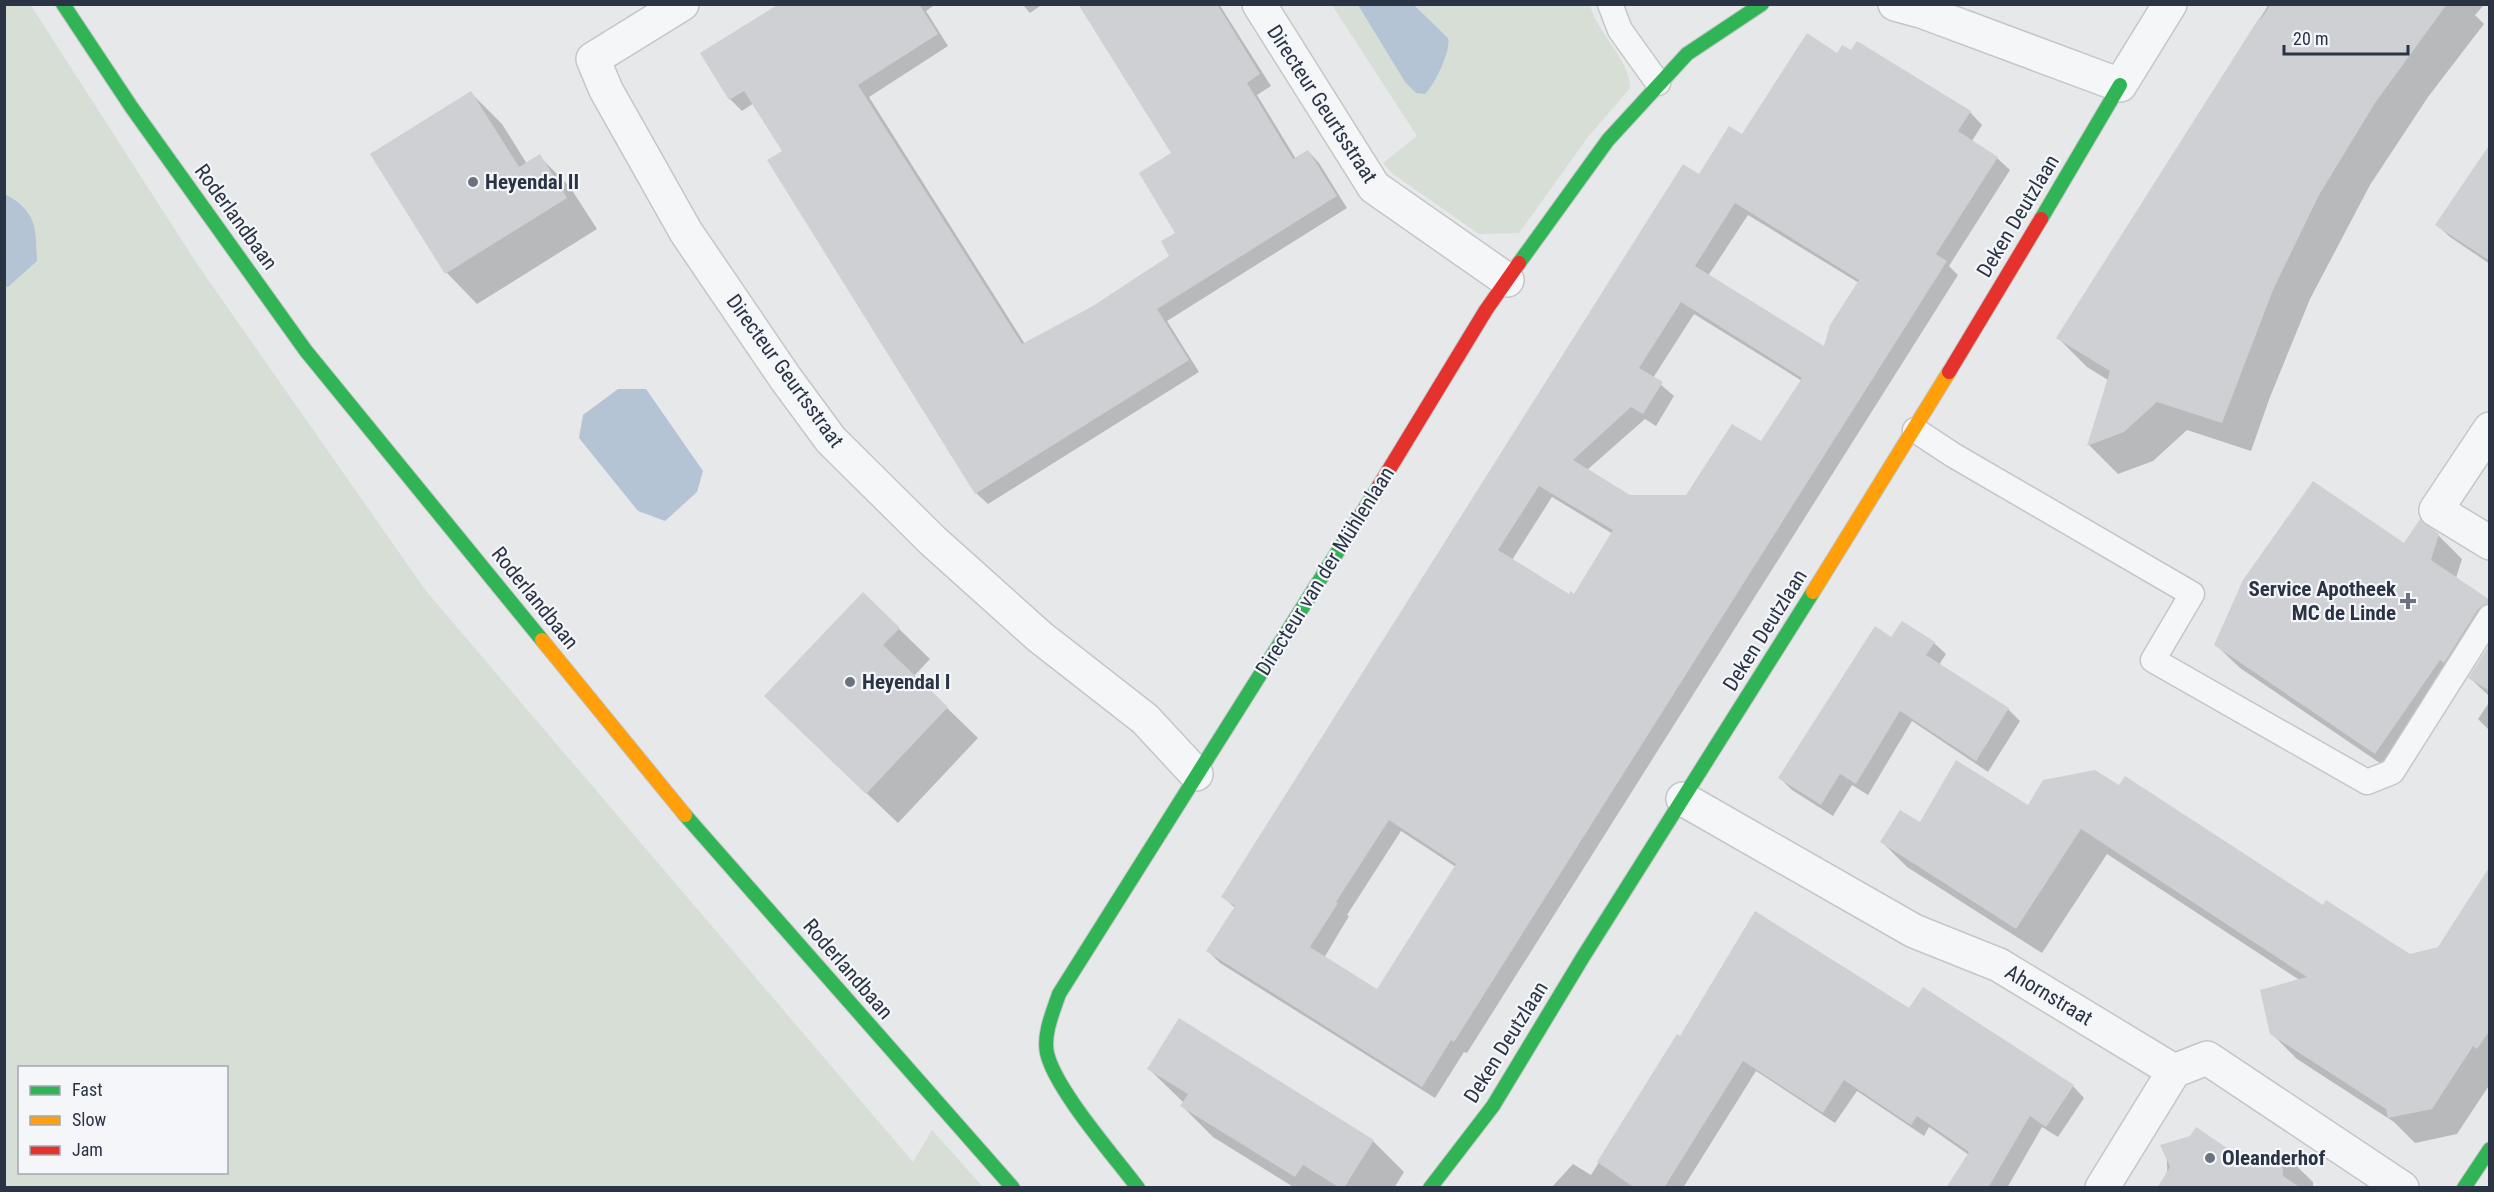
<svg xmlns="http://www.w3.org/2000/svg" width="2494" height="1192" viewBox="0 0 2494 1192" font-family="'Roboto Condensed',sans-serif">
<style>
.green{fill:#d6ded6;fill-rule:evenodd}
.water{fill:#b4c4d5}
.shadow{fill:#0003;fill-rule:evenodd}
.building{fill:#ced0d3;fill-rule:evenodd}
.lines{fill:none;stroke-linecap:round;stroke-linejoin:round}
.lane-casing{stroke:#c4c6c8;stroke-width:27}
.street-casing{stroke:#c4c6c8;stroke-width:36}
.fast-casing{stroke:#c4c6c8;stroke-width:16}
.slow-casing{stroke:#c4c6c8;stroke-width:16}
.jam-casing{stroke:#c4c6c8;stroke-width:16}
.lane{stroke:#f5f6f7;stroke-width:24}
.street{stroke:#f5f6f7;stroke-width:33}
.fast{stroke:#30b455;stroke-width:14}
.slow{stroke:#ff9f0a;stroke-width:14}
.jam{stroke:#e5322d;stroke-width:14}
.poi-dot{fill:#6c737f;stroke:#f4f6f9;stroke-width:2}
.labels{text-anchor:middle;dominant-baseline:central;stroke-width:4.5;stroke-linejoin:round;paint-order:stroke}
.street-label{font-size:21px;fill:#2b3445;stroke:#f4f6f9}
.poi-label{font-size:21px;font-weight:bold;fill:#2b3445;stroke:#f4f6f9;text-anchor:start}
</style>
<rect width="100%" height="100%" fill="#e6e8ea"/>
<g class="green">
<path d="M30 4 197 264 426 591 913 1162 932 1130 983 1187 5 1188 4 286 8 287 37 260C36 229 37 208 5 194L4 5ZM20 1068H226V1172H20Z"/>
<path d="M1332 5H1358L1405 82 1438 71 1446 57 1448 38 1414 5H1590C1596 32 1631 61 1630 88L1588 137 1519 233 1479 234 1393 174 1383 163 1417 136Z"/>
</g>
<g class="water">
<path d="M1358 5H1414L1448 38C1452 50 1434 85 1425 94L1416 93 1405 82Z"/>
<path d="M5 194C37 211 36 227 37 261L8 287 4 286Z"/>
<polygon points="618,389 646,389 703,471 697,492 665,521 638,511 579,438 583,415"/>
</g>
<g class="shadow">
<polygon points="781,4 936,4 926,11 948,46 869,97 1025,344 1093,307 1171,256 1177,233 1173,154 1079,4 1219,4 1271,86 1257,95 1296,159 1308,151 1319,163 1347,208 1167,321 1199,372 988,504 976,493 784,151 754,103 742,111 730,99"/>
<polygon points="1022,4 1043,4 1030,13"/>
<polygon points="2269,4 2485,4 2475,15 2484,24 2428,97 2370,185 2310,299 2270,397 2251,451 2187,430 2153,461 2118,474 2089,445 2108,380 2087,367 2058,338"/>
<path d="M1837 55 1970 112 1982 125 1972 141 1997 158 2010 170 1949 266 1958 275 1467 1053 1464 1052 1435 1098 1220 963 1208 951 1235 908 1223 897 1700 177 1742 136ZM1748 215 1859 283 1825 348 1708 276ZM1694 314 1802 381 1761 443 1687 496 1629 497 1587 470 1645 419 1656 426 1674 396 1653 378ZM1552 497 1613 534 1575 596H1570L1512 560ZM1401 831 1456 867 1378 991 1324 958 1349 916 1347 915Z"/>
<polygon points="471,93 502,124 527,164 539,156 570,187 597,229 477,304 447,273 372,155"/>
<polygon points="2490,147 2490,264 2450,237 2437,225"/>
<polygon points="2438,535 2462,559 2456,578 2490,607 2399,776 2240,668 2216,645 2405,545"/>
<polygon points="863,594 930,659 914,676 978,738 898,823 797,727"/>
<polygon points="1892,639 1934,643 1946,654 1939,665 2008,709 2020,721 1988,772 1912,721 1868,795 1852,785 1833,816 1792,790 1780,778"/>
<polygon points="2490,663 2490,697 2470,678"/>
<polygon points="2490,701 2490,731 2478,719"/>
<polygon points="2028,807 2323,907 2410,955 2439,948 2490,869 2490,1084 2457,1134 2415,1143 2394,1122 2297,1059 2271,1033 2301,981 2107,854 2042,953 1907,867 1882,842 1921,824"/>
<polygon points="1910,1010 2073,1086 2084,1098 2058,1137 2042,1127 2007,1188 1947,1188 1969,1155 1929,1127 1924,1136 1857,1091 1835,1123 1756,1071 1683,1188 1551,1188 1573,1164 1591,1175 1678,1036 1681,1038"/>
<polygon points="1149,1069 1373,1141 1404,1172 1394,1188 1295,1188 1213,1137 1182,1106 1184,1103"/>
<polygon points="2166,1145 2254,1160 2282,1152 2313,1182 2313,1188 2157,1188 2168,1184"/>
</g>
<g class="building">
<polygon points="779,4 919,4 938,34 858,85 1022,344 1093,306 1169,256 1161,241 1175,233 1139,173 1171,153 1078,4 1217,4 1260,74 1247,83 1293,159 1308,150 1337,196 1157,309 1189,360 975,494 767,160 782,151 744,91 729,100 700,53"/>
<polygon points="2271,4 2447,4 2375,103 2319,195 2273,290 2222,423 2157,402 2124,432 2087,446 2110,371 2056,338 2259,18 2261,19"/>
<path d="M1807 33 1837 53 1842 45 1851 50 1857 41 1971 111 1958 131 1998 157 1936 254 1947 261 1454 1042 1451 1040 1422 1087 1206 951 1235 906 1221 897 1683 164 1699 174 1729 126 1742 134ZM1735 203 1859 280 1830 325 1824 346 1695 266ZM1681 302 1802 378 1761 441 1732 424 1686 495H1630L1573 460 1631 407 1643 414 1663 382 1639 368ZM1539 486 1613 530 1574 594 1571 591 1569 594 1498 550ZM1389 820 1456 864 1377 989 1310 947 1338 903 1336 902Z"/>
<polygon points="471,91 519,167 540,154 567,198 445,274 370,154"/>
<polygon points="2490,144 2490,261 2435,225"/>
<polygon points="2313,481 2404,543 2420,519 2439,534 2431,560 2490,600 2490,603 2478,609 2444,663 2440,660 2375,754 2214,645 2243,580"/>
<polygon points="863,592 900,628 883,645 948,707 866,794 764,696"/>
<polygon points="1902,621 1935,642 1926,655 2009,708 1976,761 1900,711 1856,784 1840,774 1821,805 1778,778 1875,626 1891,637"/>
<polygon points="2490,644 2490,691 2468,678"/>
<polygon points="1956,760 2028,805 2043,780 2095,770 2119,785 2125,776 2323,905 2326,900 2410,954 2438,947 2490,866 2490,1030 2477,1049 2473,1046 2432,1109 2388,1118 2386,1109 2270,1034 2260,990 2307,977 2081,829 2016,929 1880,842 1900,810 1920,822"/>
<polygon points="1755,911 1909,1008 1923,987 2074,1085 2046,1127 2030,1116 1988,1188 1946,1188 1969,1152 1917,1116 1911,1125 1844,1080 1823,1113 1743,1061 1664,1188 1635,1188 1597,1162 1677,1034 1680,1036"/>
<polygon points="1179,1018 1374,1140 1344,1188 1340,1188 1303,1165 1295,1177 1180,1106 1188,1094 1147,1069"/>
<polygon points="2196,1127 2239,1156 2242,1151 2255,1158 2282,1150 2283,1176 2301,1188 2157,1188 2170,1167 2160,1145 2190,1136"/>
</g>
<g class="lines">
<g class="lane-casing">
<g id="lane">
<polyline points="1610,4 1620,30 1658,83"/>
<polyline points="1915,430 1953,455 2192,594 2153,660 2367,782 2392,772 2490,617"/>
</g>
</g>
<g class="street-casing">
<g id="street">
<polyline points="682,4 593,59 606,90 686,232 786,379 831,440 933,541 1040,637 1145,719 1196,774"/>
<polyline points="1259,4 1374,187 1507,280"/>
<polyline points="1895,4 1921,11 2120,85 2170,4"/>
<polyline points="2490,429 2436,510 2490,543"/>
<polyline points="1683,799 1914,931 1999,965 2174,1071 2207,1058 2402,1188"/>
<polyline points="2102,1188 2174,1071"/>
</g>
</g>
<g class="fast-casing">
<g id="fast">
<polyline points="63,4 132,108 306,351 542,640"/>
<polyline points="2041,219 2120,85"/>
<polyline points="1519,263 1608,140 1687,54 1762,4"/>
<polyline points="685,815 1013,1188"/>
<path d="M1138 1188C1114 1156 1055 1089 1047 1053 1043 1034 1053 1012 1059 994L1379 486"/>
<polyline points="1430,1188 1493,1106 1583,957 1813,592"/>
<polyline points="2464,1188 2490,1149"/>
</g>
</g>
<g class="slow-casing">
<g id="slow">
<polyline points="1813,592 1949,372"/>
<polyline points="542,640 685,815"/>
</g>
</g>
<g class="jam-casing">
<g id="jam">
<polyline points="1949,372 2041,219"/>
<polyline points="1379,486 1486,310 1519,263"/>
</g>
</g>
<use href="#lane" class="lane"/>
<use href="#street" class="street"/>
<use href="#fast" class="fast"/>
<use href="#slow" class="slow"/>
<use href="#jam" class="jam"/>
</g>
<g class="poi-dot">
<circle cx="473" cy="182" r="6"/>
<path d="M2405 592h6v6h6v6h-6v6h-6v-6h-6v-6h6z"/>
<circle cx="850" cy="682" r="6"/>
<circle cx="2210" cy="1158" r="6"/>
</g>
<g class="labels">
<g class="street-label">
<text transform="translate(1322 104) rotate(57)">Directeur Geurtsstraat</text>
<text transform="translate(2018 216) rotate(-59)">Deken Deutzlaan</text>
<text transform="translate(236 217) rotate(54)">Roderlandbaan</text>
<text transform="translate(785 371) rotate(54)">Directeur Geurtsstraat</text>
<text transform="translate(1325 571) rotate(-58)">Directeur van der Mühlenlaan</text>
<text transform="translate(535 598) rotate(51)">Roderlandbaan</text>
<text transform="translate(1765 630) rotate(-58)">Deken Deutzlaan</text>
<text transform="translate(848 969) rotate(49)">Roderlandbaan</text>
<text transform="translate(2049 995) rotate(31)">Ahornstraat</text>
<text transform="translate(1506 1042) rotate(-58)">Deken Deutzlaan</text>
</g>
<g class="poi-label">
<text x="485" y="182">Heyendal II</text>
<text x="2396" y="589" text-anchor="end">Service Apotheek<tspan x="2396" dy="24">MC de Linde</tspan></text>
<text x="862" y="682">Heyendal I</text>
<text x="2222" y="1158">Oleanderhof</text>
</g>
</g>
<rect width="2494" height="1192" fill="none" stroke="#2b3445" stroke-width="12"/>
<rect x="18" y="1066" width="210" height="108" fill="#f4f6f9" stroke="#a4a8b1" stroke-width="1.5"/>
<rect x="30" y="1086" width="30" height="9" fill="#30b455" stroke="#a4a8b1" stroke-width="1.5"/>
<text x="72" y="1096" font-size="18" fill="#2b3445">Fast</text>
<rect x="30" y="1116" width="30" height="9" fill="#ff9f0a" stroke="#a4a8b1" stroke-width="1.5"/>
<text x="72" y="1126" font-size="18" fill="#2b3445">Slow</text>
<rect x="30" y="1146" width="30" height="9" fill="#e5322d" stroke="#a4a8b1" stroke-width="1.5"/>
<text x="72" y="1156" font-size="18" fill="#2b3445">Jam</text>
<path d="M2284 45v9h124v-9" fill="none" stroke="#2b3445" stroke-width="3"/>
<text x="2293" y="45" font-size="18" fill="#2b3445" stroke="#f4f6f9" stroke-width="4.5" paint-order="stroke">20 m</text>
</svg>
